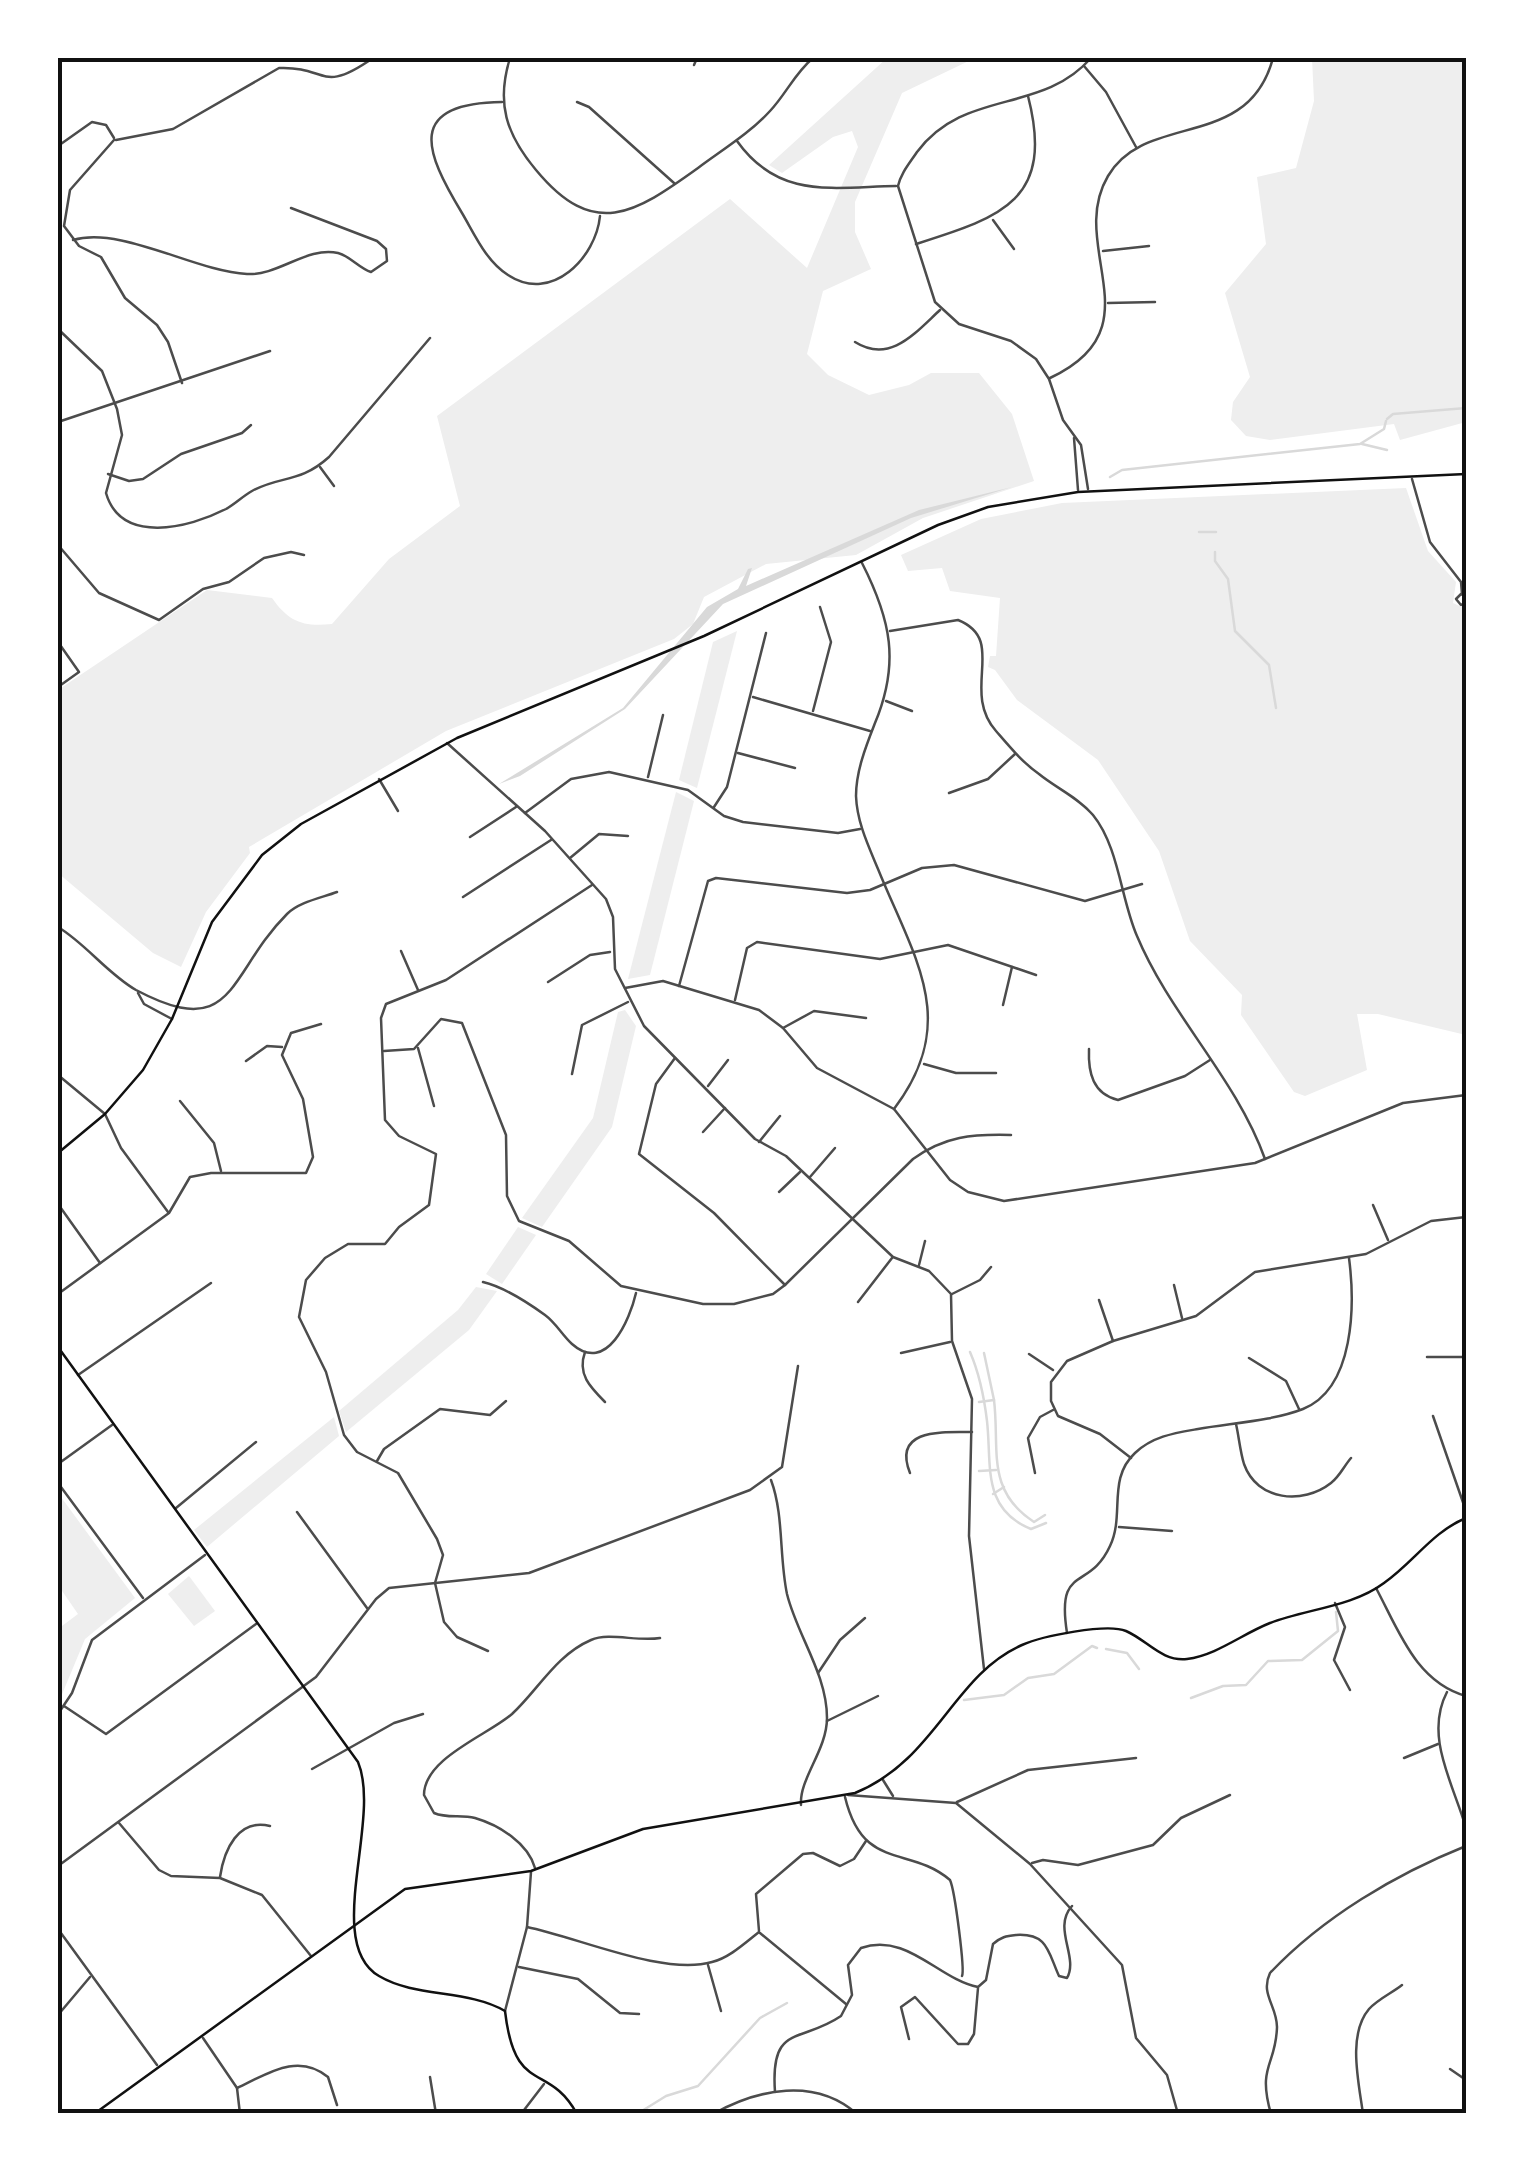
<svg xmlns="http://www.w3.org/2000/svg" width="1524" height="2171" viewBox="0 0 1524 2171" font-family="'Varela Round',sans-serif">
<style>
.green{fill:#eee}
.water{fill:#d9d9d9}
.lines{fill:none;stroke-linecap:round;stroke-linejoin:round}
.stream{stroke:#d9d9d9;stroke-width:2.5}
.minor{stroke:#4c4c4c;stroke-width:2.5}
.tertiary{stroke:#4c4c4c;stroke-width:2.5}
.secondary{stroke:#111;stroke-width:2.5}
.neatline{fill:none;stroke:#111;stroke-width:4}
</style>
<rect width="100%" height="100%" fill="#fff"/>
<g class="green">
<path d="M887 58H975L902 93 855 202V232L871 269 823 291 807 354 828 375 869 395 909 385 931 373H979L1012 414 1034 481 923 518 856 555 766 564 704 597 693 624 674 639 446 731 249 847 250 853 206 912 181 967 153 953 58 873V690L207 590 272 598C289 622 303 627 332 624L389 559 460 506 437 416 730 199 807 268 858 147 852 131 833 137 782 173 769 165Z"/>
<polygon points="1312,58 1466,58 1466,422 1400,440 1394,424 1270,440 1246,436 1231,420 1233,402 1250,377 1225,293 1266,244 1257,177 1296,168 1314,101"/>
<polygon points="1406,488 1428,551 1456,582 1453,603 1466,609 1466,1035 1378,1014 1357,1014 1367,1070 1305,1096 1294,1092 1241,1015 1242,995 1190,941 1159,851 1098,760 1017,700 995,670 988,667 990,656 996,656 1000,598 950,591 942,568 908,571 901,555 981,519 1062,503"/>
<polygon points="737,631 697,788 679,780 713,642"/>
<polygon points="676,792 694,801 650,975 628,979"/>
<polygon points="625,1010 636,1026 612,1127 542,1227 522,1218 593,1118 618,1012"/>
<polygon points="518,1227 536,1235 502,1284 486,1274"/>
<polygon points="476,1287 497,1291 469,1330 346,1432 339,1411 458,1310"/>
<polygon points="334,1417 339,1436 207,1547 194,1530"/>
<polygon points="58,1493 135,1598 85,1639 58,1704 58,1629 78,1614 58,1585"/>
<polygon points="189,1576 215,1611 194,1626 168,1594"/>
</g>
<polygon class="water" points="1012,487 911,518 723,604 625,709 520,776 499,784 623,708 707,607 738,589 748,569 752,568 746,586 919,510"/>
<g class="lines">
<g class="stream">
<polyline points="1387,419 1393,414 1466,408"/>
<polyline points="1362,444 1387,450"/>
<polyline points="1110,477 1122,470 1360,444 1384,429 1386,421"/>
<polyline points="1199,532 1216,532"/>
<polyline points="1215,552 1215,561 1228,579 1235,631 1269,665 1276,708"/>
<path d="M970 1352C980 1375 984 1396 987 1421 992 1464 981 1509 1031 1529L1046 1523"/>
<polyline points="984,1353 994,1400"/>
<path d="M979 1402 994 1400C1000 1449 985 1490 1034 1522L1045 1515"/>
<polyline points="979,1471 996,1470"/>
<polyline points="993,1494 1004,1487"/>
<polyline points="1106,1649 1127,1653 1139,1669"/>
<polyline points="1191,1698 1223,1686 1246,1685 1268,1661 1302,1660 1338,1631 1336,1612"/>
<polyline points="964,1700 1004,1695 1028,1678 1054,1674 1092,1646 1097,1648"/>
<polyline points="637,2114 666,2096 698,2086 760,2018 787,2003"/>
</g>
<g class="minor">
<path d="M510 58C496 103 506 134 536 170 594 240 634 214 698 168 722 150 750 133 770 111 786 94 795 73 813 58"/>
<polyline points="694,65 697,58"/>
<polyline points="1084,66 1106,92 1136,147"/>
<path d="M502 102C405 103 425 152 462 213 475 235 486 261 508 275 552 304 596 257 600 216"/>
<polyline points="577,102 589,107 674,183"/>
<polyline points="114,140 70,190 64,226 79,246 101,257 125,298 157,325 168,342 182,383"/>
<path d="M116 140 173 129 279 68C328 66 320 95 373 58"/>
<path d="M737 141C779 200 833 187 896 186"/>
<polyline points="58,146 92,122 106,125 114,138"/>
<polyline points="993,220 1014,249"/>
<path d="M73 240C122 226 194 271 247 274 278 276 307 246 338 253 350 256 359 268 371 272L387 261 386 249 377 241 291 208"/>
<path d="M916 244C1001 217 1055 201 1028 96"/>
<polyline points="1103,251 1149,246"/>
<polyline points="1108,303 1155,302"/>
<path d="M58 329 102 371 117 409 122 435 106 493C121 545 189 528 226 509 235 504 243 496 252 491 281 475 299 484 329 457L430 338"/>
<path d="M855 342C890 364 915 333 940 310"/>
<path d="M1050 378C1158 328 1066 247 1108 176 1146 111 1248 152 1273 58"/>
<polyline points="1074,438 1078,490"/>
<polyline points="320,467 334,486"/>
<polyline points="108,474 129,481 143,479 181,454 242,433 251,425"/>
<polyline points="1412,479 1430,542 1461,582 1462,594"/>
<path d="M1088 489 1081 445 1063 420 1049 379 1036 359 1011 341 959 324 935 302 898 186C901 173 909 164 917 152 965 88 1041 115 1091 58"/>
<polyline points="58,545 99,593 159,620 203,589 229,582 264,558 291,552 304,555"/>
<path d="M862 563C891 620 900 663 875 723 866 746 856 771 856 796 857 822 868 845 878 869 914 958 961 1021 894 1109"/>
<polyline points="1466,597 1461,594 1456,599 1461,605 1466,602"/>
<path d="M890 631 958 620C1008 640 960 690 996 731 1009 746 1023 763 1039 774 1056 788 1079 798 1093 815 1119 847 1121 900 1137 936 1170 1015 1236 1078 1265 1159"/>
<polyline points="58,642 79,672 58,687"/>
<polyline points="753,697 870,731"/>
<polyline points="886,701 912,711"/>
<polyline points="813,711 831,642 820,607"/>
<polyline points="447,743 545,831 606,899 613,917 615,969 644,1026 755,1139 786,1156 893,1257 929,1271 951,1294 952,1341 972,1399 969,1536 984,1669"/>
<polyline points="738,753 795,768"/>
<polyline points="648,777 663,715"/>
<polyline points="379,779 398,811"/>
<polyline points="949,793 988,779 1015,754"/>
<polyline points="714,807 727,787 766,633"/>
<polyline points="525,813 571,779 609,772 688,790 724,816 743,822 838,833 860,829"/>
<polyline points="470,837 516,807"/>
<polyline points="570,858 599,834 628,836"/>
<polyline points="463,897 551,840"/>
<path d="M58 927C86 944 108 974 136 990 236 1043 227 974 287 914 299 902 321 898 337 892"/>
<polyline points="401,951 418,990"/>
<polyline points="548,982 590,955 610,952"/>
<polyline points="679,986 708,881 716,878 847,893 870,890 922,868 954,865 1085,901 1142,884"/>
<polyline points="625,988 663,981 759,1010 783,1028 817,1068 894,1109 950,1180 968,1192 1004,1201 1255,1163 1403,1103 1466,1095"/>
<polyline points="138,993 144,1004 172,1019"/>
<polyline points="735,1000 747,948 757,942 880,959 948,945 1036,975"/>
<polyline points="1003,1005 1012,967"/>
<polyline points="783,1028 814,1011 866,1018"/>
<polyline points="418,1048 434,1106"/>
<path d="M1089 1049C1088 1073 1093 1094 1118 1100L1185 1076 1210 1060"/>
<path d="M384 1051 414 1049 441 1019 462 1023 506 1135 507 1196 519 1221 569 1241 621 1286 703 1304H734L773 1294 785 1285 913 1159C945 1136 972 1134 1011 1135"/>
<polyline points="675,1058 656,1084 639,1154 714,1213 785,1285"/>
<polyline points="246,1061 267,1046 282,1047"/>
<polyline points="924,1064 956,1073 996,1073"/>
<polyline points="572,1074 582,1025 628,1002"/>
<polyline points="58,1075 105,1114 121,1148 168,1212"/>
<polyline points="708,1086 728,1060"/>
<polyline points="180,1101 214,1143 221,1171"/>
<polyline points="703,1132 725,1108"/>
<polyline points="759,1142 780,1116"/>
<polyline points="810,1177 835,1148"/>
<polyline points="779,1192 800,1172"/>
<polyline points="58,1204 100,1263"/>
<polyline points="1373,1205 1388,1240"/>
<polyline points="919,1265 925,1241"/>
<path d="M483 1282C504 1287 527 1302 545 1315 556 1323 562 1335 572 1344 607 1375 630 1319 636 1293"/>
<polyline points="1174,1285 1182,1318"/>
<polyline points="58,1294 169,1213 190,1177 211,1173 306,1173 313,1157 303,1099 282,1055 291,1033 321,1024"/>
<polyline points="952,1294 980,1280 991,1267"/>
<polyline points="1099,1300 1113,1341"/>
<polyline points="858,1302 892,1258"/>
<path d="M585 1352C577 1374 590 1387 605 1402"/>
<polyline points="901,1353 950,1342"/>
<polyline points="1029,1354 1053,1370"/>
<polyline points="1427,1357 1466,1357"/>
<polyline points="1249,1358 1286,1381 1299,1409"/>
<polyline points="78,1375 211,1283"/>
<polyline points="1433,1416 1466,1511"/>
<path d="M1236 1424C1239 1437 1240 1451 1244 1464 1257 1501 1303 1505 1331 1483 1340 1476 1344 1466 1351 1458"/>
<polyline points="1131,1458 1100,1434 1058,1416 1051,1401 1051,1382 1067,1361 1113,1341 1196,1316 1255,1272 1366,1254 1431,1221 1466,1217"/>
<polyline points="377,1461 384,1449 440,1409 490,1415 506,1401"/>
<polyline points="58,1464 112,1425"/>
<path d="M910 1473C892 1428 943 1432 972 1432"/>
<polyline points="1035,1473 1028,1438 1040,1417 1053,1410"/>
<path d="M771 1480C784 1515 779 1556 787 1594 797 1635 827 1674 827 1718 827 1750 799 1779 801 1805"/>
<polyline points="58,1483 143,1598"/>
<polyline points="176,1508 256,1442"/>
<polyline points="297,1512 367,1608"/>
<polyline points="1119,1527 1172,1531"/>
<path d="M1376 1588C1399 1631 1416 1682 1466 1696"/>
<polyline points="1335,1603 1345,1627 1334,1660 1350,1690"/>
<path d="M1067 1633C1056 1563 1089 1592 1110 1546 1125 1515 1107 1479 1135 1453 1153 1436 1175 1433 1198 1429 1232 1423 1272 1421 1303 1409 1355 1388 1355 1304 1349 1258"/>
<polyline points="488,1651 457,1637 444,1622 435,1583 443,1555 437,1539 398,1473 357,1452 344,1435 326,1372 299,1317 306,1280 325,1258 348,1244 385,1244 399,1227 429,1205 436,1154 399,1136 385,1120 381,1018 386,1004 446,980 592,885"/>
<polyline points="818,1673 840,1640 865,1618"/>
<path d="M1447 1692C1424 1736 1453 1783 1466 1828"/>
<polyline points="64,1706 106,1734 256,1624"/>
<polyline points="58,1714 72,1693 92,1640 205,1555"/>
<polyline points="827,1721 878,1696"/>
<polyline points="1404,1758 1438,1744"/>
<polyline points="312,1769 394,1723 423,1714"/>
<polyline points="883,1780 893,1796"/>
<polyline points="848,1795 956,1803 1030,1864 1122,1965 1136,2038 1167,2075 1178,2114"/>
<path d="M845 1797C863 1872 909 1845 950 1880 955 1891 965 1970 962 1976"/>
<polyline points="957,1802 1028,1770 1136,1758"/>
<polyline points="119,1823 159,1870 171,1876 220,1878 262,1895 311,1956"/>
<polyline points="1032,1863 1043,1860 1078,1865 1153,1845 1181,1818 1230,1795"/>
<polyline points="58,1866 316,1677 376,1599 389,1588 529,1573 750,1490 782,1467 798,1366"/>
<path d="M535 1868C528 1843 499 1825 475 1818 461 1814 448 1819 434 1813L424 1795C424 1758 488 1735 512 1714 538 1690 556 1655 591 1640 609 1632 638 1642 660 1638"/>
<path d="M220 1877C224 1850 238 1818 270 1826"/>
<path d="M527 1927C577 1937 663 1976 712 1962 729 1958 745 1943 759 1932"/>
<polyline points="58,1929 157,2065"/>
<polyline points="759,1931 756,1894 803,1854 813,1853 840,1866 854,1859 866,1841"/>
<polyline points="760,1933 846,2004"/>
<polyline points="708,1965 721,2011"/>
<polyline points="519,1967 578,1979 620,2013 639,2014"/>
<polyline points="505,2011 527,1927 531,1872"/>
<polyline points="58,2015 90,1977"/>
<polyline points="203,2038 237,2088 240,2114"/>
<polyline points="909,2039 901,2007 915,1997 958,2044 968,2044 974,2034 978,1988"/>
<polyline points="1450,2069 1466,2080"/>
<polyline points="430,2077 436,2114"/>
<path d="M237 2088C267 2074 298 2052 328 2077L337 2105"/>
<path d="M775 2092C770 2023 800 2044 841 2016L852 1995 848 1965 861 1948C907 1932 938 1979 978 1987L986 1980 993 1944C1001 1937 1006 1936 1016 1935 1048 1933 1048 1952 1059 1976L1067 1978C1079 1957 1052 1928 1072 1906"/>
<path d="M713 2114C758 2089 815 2077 857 2114"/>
<path d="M1271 2114C1257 2065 1276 2066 1277 2027 1277 2006 1260 1994 1270 1973 1323 1917 1396 1874 1466 1846"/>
<path d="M1363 2114C1359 2083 1347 2035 1369 2009 1378 1999 1392 1993 1402 1985"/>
</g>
<g class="tertiary">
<polyline points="58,422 270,351"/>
<polyline points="521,2114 544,2084"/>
</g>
<g class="secondary">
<polyline points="58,1153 105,1114 143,1070 172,1019 212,922 262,855 301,824 457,738 704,636 938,525 988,507 1078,492 1466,474"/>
<path d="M58 1347 358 1762C382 1819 323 1943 379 1976 416 1998 467 1989 505 2011 515 2097 548 2061 577 2114"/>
<path d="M94 2114 405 1889 531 1871 643 1829 855 1793C936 1760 953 1675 1022 1645 1042 1636 1107 1623 1126 1631 1147 1640 1162 1662 1187 1659 1217 1655 1242 1634 1270 1623 1306 1609 1352 1607 1384 1583 1414 1562 1432 1532 1466 1518"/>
</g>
</g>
<rect width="1524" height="2171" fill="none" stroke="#ffffff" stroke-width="120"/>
<rect x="60" y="60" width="1404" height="2051" class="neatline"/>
</svg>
